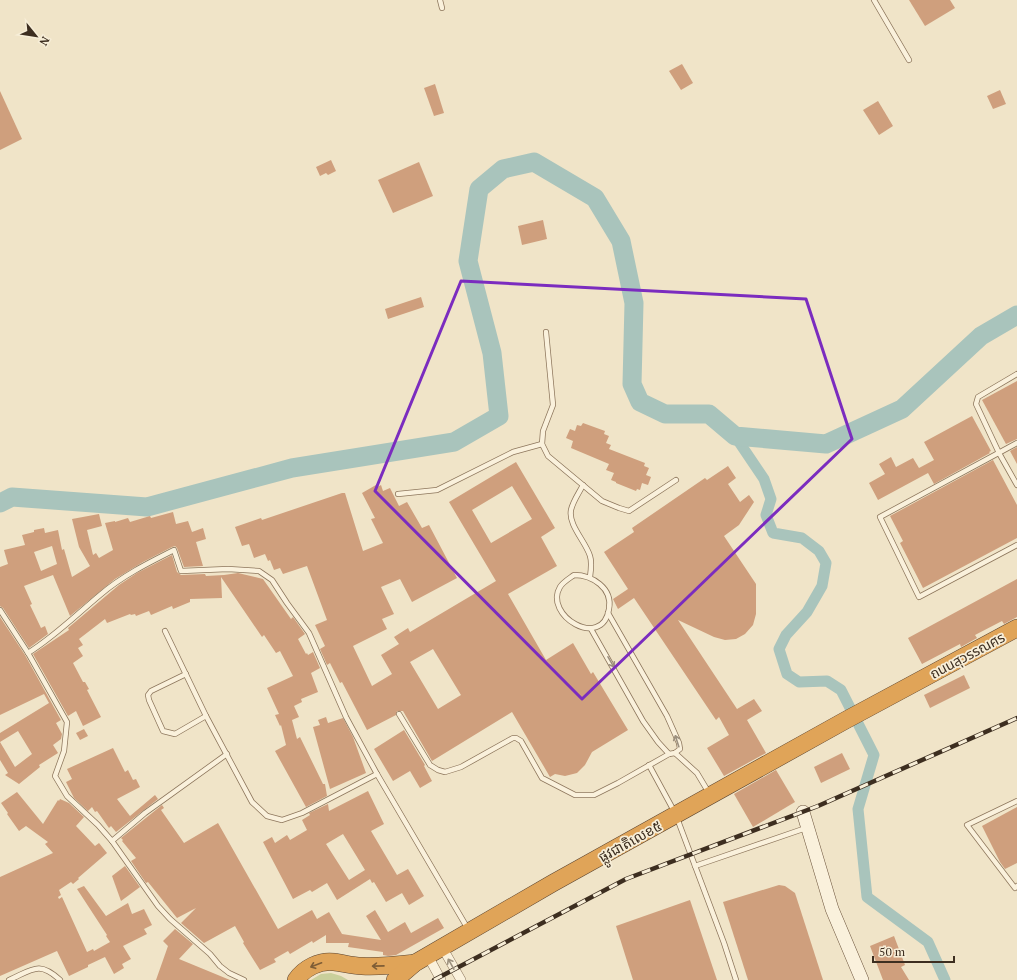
<svg xmlns="http://www.w3.org/2000/svg" width="1017" height="980" viewBox="0 0 1017 980" font-family="'PT Serif','Noto Sans Khmer','Noto Sans Thai',serif">
<style>
.green{fill:#c9cf9b}
.lines{fill:none;stroke-linecap:round;stroke-linejoin:round}
.canal{stroke:#a9c4bc;stroke-width:11}
.river{stroke:#a9c4bc;stroke-width:19}
.building{fill:#cf9f7d;fill-rule:evenodd}
.lane-casing{stroke:#8d765c;stroke-width:6}
.street-casing{stroke:#8d765c;stroke-width:10}
.secondary-casing{stroke:#6f573f;stroke-width:14}
.highway-casing{stroke:#5b4430;stroke-width:18}
.lane{stroke:#faf1dc;stroke-width:4.5}
.street{stroke:#faf1dc;stroke-width:9}
.secondary{stroke:#faf1dc;stroke-width:13}
.highway{stroke:#e0a458;stroke-width:17}
.rail-casing{stroke:#3d2e20;stroke-width:4.5}
.rail{stroke:#f7eed8;stroke-width:3;stroke-dasharray:9;stroke-linecap:butt}
.oneway{stroke:#9c907e}
.oneway2{stroke:#7e5d36}
.marked{fill:none;stroke:#7b2cbf;stroke-width:3;stroke-linejoin:round}
.labels{text-anchor:middle;dominant-baseline:central;stroke-width:3.5;stroke-linejoin:round;paint-order:stroke}
.street-label{font-size:14px;fill:#3d2e20;stroke:#f7eed8}
</style>
<rect width="100%" height="100%" fill="#f0e4c8"/>
<polygon class="green" points="331,973 341,976 348,980 311,980 321,974"/>
<g class="lines">
<polyline class="canal" points="735,436 764,479 771,499 766,515 773,533 802,538 819,551 826,563 822,586 807,612 786,635 779,649 787,674 799,682 827,681 841,690 874,755 858,809 867,897 928,942 945,980"/>
<polyline class="river" points="0,503 12,497 147,507 292,468 454,442 499,416 492,353 468,261 479,189 503,169 534,162 595,198 621,241 634,303 632,384 640,402 665,414 709,414 735,436 826,444 902,409 981,336 1017,315"/>
</g>
<g class="building">
<polygon points="909,0 950,0 955,8 925,26"/>
<polygon points="682,64 693,83 681,90 669,71"/>
<polygon points="435,84 444,113 434,116 424,88"/>
<polygon points="1000,90 1006,104 993,109 987,96"/>
<polygon points="0,91 22,139 0,150"/>
<polygon points="878,101 893,126 879,135 863,110"/>
<polygon points="331,160 336,171 328,175 326,173 320,176 316,167"/>
<polygon points="419,162 433,196 393,213 378,180"/>
<polygon points="543,220 547,239 522,245 518,226"/>
<polygon points="421,297 424,307 388,319 385,309"/>
<polygon points="1017,381 1017,439 1006,444 982,400"/>
<polygon points="972,416 991,451 989,452 990,453 934,484 928,473 878,500 869,483 885,474 879,464 891,457 896,467 913,458 919,468 934,460 924,442"/>
<polygon points="583,423 605,431 604,434 609,436 606,443 611,445 609,449 645,463 644,466 649,468 646,475 651,477 648,485 642,483 640,490 637,489 636,491 616,483 616,482 611,480 614,473 606,470 609,464 571,448 573,441 566,438 570,429 575,431 577,425 581,426"/>
<polygon points="1017,447 1017,464 1010,451"/>
<polygon points="993,460 1017,505 1017,538 923,588 900,543 903,541 890,516"/>
<path d="M516 462 555 528 541 537 557 566 508 594 546 660 573 643 591 674 593 672 628 730 592 752 585 765 577 773 565 776 555 774 550 777 512 712 432 761 403 711H397L396 715 367 730 342 682 340 683 330 663 327 665 320 649 325 646 315 625 327 620 307 566 283 574 280 568 274 570 270 560 268 561 265 554 254 558 249 544 242 546 235 527 261 518 262 520 342 493H345L363 551 383 543 371 519 375 518 362 493 376 485 377 487 381 485 383 491 390 488 399 506 407 502 422 528 429 525 457 578 412 602 400 579 381 587 394 614 382 619 387 629 353 646 372 686 392 674 381 655 399 644 394 637 408 628 410 632 496 581 449 502ZM512 486 532 519 491 543 472 510ZM433 649 461 695 438 709 410 662Z"/>
<polygon points="728,466 736,478 728,484 740,502 749,495 754,502 739,525 724,536 756,584 756,614 753,625 745,634 736,639 725,640 714,637 678,620 737,709 754,699 762,711 747,720 766,753 724,776 707,748 729,735 719,717 716,720 634,598 618,609 613,599 628,589 604,552 634,532 632,528 705,478 707,480"/>
<path d="M173 512 176 524 188 521 192 532 203 528 206 539 196 542 203 566 184 567 177 548 175 546 172 547 143 562 115 579 70 616 53 575 24 586 32 604 30 605 41 628 45 626 48 634 29 648 3 608 0 606V567L8 564 4 550 25 545 22 535 34 532V530L44 528 45 533 58 530 62 550 64 549 72 577 90 566 79 547 72 519 99 514 102 526 87 530 93 555 96 553 99 558 113 550 105 523 115 521V522L128 518 130 522 150 516 151 518ZM52 546 57 564 41 571 34 552Z"/>
<polygon points="172,555 177,572 181,575 205,574 206,576 224,575 238,573 263,579 291,619 293,617 305,634 298,639 306,654 307,653 308,655 313,652 320,668 311,673 318,692 301,699 302,702 294,706 299,717 292,720 297,739 300,737 323,784 325,784 327,796 306,807 275,751 286,745 281,725 280,726 275,715 279,714 267,688 293,676 280,651 276,653 264,635 262,637 221,577 222,598 190,599 190,602 173,609 172,606 151,615 149,611 136,616 135,614 131,615 130,614 107,623 105,619 79,639 83,645 78,648 83,656 73,663 83,682 85,682 89,689 87,690 101,717 83,726 76,711 68,716 33,654 69,630 68,628 119,585 137,573"/>
<polygon points="1017,579 1017,617 1004,624 1002,621 975,635 977,638 961,647 960,644 922,664 908,638"/>
<path d="M0 617 25 655 61 720 56 723 62 734 61 739 53 745 58 753 39 765 40 767 19 784 5 775 8 773 0 760V733L49 703 44 694 0 715ZM18 731 32 754 15 767 0 742Z"/>
<polygon points="964,675 970,688 930,708 924,695"/>
<polygon points="326,717 328,723 343,718 353,737 366,773 330,789 313,727 320,725 318,720"/>
<polygon points="84,729 88,736 80,740 76,733"/>
<polygon points="404,730 425,765 424,766 432,781 420,788 410,771 393,781 374,749"/>
<polygon points="113,748 125,772 128,770 133,780 136,779 140,787 117,799 130,816 155,795 158,799 116,832 111,826 109,828 97,811 95,812 92,807 88,811 74,798 66,782 72,779 67,769"/>
<polygon points="842,753 850,769 821,783 814,767"/>
<polygon points="776,770 795,802 753,827 734,794"/>
<path d="M368 791 384 824 371 831 397 875 408 869 424 896 409 905 402 893 386 902 374 882 372 883 370 879 337 900 327 883 312 892 310 890 293 899 263 842 272 837 275 843 287 835 290 840 307 830 302 820 310 815 309 813 328 804 329 811ZM343 834 365 870 349 880 326 844Z"/>
<polygon points="17,792 43,824 58,800 59,801 60,799 69,803 84,817 76,826 95,846 99,843 107,853 78,878 79,879 73,884 71,882 59,890 61,895 58,897 59,899 62,897 87,952 93,949 94,951 110,942 106,936 107,935 77,889 84,886 106,916 128,903 132,914 144,909 152,925 144,929 147,934 123,946 131,959 122,964 124,968 114,974 105,957 88,965 88,967 69,976 57,951 0,976 0,877 53,853 45,844 48,842 26,826 19,831 7,814 8,813 1,803"/>
<polygon points="162,805 164,808 161,810 184,843 218,823 278,929 312,910 317,919 329,912 342,934 381,940 366,916 375,910 388,932 405,922 411,933 438,918 444,928 396,955 388,956 383,955 383,952 348,947 349,943 326,943 326,935 313,943 312,941 290,954 288,951 274,959 276,962 260,970 243,943 244,942 235,926 204,943 181,923 196,908 177,918 148,882 146,883 131,861 136,858 122,841 123,840 121,838"/>
<polygon points="1017,807 1017,863 1005,869 1000,862 982,826"/>
<polygon points="125,866 140,887 121,901 112,876"/>
<polygon points="779,885 785,886 795,893 823,980 748,980 723,902"/>
<polygon points="690,900 717,980 633,980 616,926"/>
<polygon points="175,929 193,944 179,959 230,980 156,980 168,946 163,941"/>
<polygon points="894,936 905,965 901,967 909,980 883,980 870,946"/>
</g>
<g class="lines">
<g class="lane-casing">
<g id="lane">
<polyline points="440,0 442,8"/>
<polyline points="874,0 909,60"/>
<polyline points="546,332 553,405 543,431 542,444 548,456 602,501 619,508 629,511 676,480"/>
<polyline points="1017,374 978,397 976,404 999,453 1017,485"/>
<polyline points="1017,443 880,517 919,597 1017,545"/>
<path d="M583 485C579 493 573 501 571 510 568 525 586 542 590 556 592 562 591 570 590 577"/>
<polyline points="398,494 437,490 513,452 542,444"/>
<path d="M574 575C592 575 613 588 609 609 602 651 543 615 560 587 563 582 570 578 574 575Z"/>
<polyline points="0,610 28,653 67,722 64,751 55,776 67,796 98,825 112,841 158,906 170,919 210,954 220,966 229,973 244,980"/>
<polyline points="591,629 643,721 658,742 669,754 675,753 680,749 679,743 667,716 608,613"/>
<polyline points="165,631 206,716 252,802 267,816 282,820 302,813 377,774"/>
<path d="M28 653C54 637 76 615 100 595 122 576 148 563 174 550L181 571 228 569 259 571 272 580 287 603 309 633 346 717 377 774 468 929"/>
<polyline points="186,674 151,691 148,695 149,700 163,731 175,734 206,716"/>
<polyline points="399,714 430,765 438,770 445,772 461,767 513,738 516,738 521,741 542,778 575,795 594,795 618,783 669,754"/>
<polyline points="675,753 697,773 709,793"/>
<polyline points="649,765 674,811"/>
<polyline points="1017,801 967,825 1015,888 1017,886"/>
<polyline points="677,818 724,943 736,980"/>
<polyline points="112,841 145,813 227,754"/>
<polyline points="695,866 806,828"/>
<path d="M9 980C32 970 39 960 60 980"/>
</g>
</g>
<g class="street-casing">
<g id="street">
<polyline points="442,947 461,980"/>
<polyline points="428,956 441,980"/>
</g>
</g>
<g class="secondary-casing">
<polyline id="secondary" points="803,812 832,909 862,980"/>
</g>
<g class="highway-casing">
<g id="highway">
<path d="M296 980C304 968 320 960 334 962 343 963 352 966 362 966 380 967 397 965 415 963"/>
<polyline points="395,980 415,963 553,883 846,720 1017,628"/>
</g>
</g>
<use href="#lane" class="lane"/>
<use href="#street" class="street"/>
<use href="#secondary" class="secondary"/>
<use href="#highway" class="highway"/>
<g class="rail-casing">
<polyline id="rail" points="434,980 626,879 818,806 1017,718"/>
</g>
<use href="#rail" class="rail"/>
</g>
<defs><path id="oneway-shaft" d="M-6 0H5M1.5-3L5.5 0L1.5 3" fill="none" stroke-width="1.6" stroke-linecap="round" stroke-linejoin="round"/></defs>
<g class="oneway">
<use href="#oneway-shaft" transform="translate(611 662) rotate(60)"/>
<use href="#oneway-shaft" transform="translate(677 741) rotate(-108)"/>
<use href="#oneway-shaft" transform="translate(451 964) rotate(-119)"/>
</g>
<g class="oneway2">
<use href="#oneway-shaft" transform="translate(316 965) rotate(159)"/>
<use href="#oneway-shaft" transform="translate(378 966) rotate(179)"/>
</g>
<path class="marked" d="M461 281 806 299 852 439 582 699 375 491Z"/>
<g class="labels">
<g class="street-label">
<text transform="translate(967 655) rotate(-28)">ถนนสุวรรณศร</text>
<text transform="translate(630 841) rotate(-29)">ផ្លូវជាតិលេខ៥</text>
</g>
</g>
<g transform="translate(36 36) rotate(120)" stroke="#f7eed8" stroke-width="3" paint-order="stroke">
<path d="M0-3L7 15L0 10L-7 15Z" fill="#3d2e20"/>
<text y="-6" font-size="11" font-weight="bold" text-anchor="middle" fill="#3d2e20">N</text>
</g>
<path d="M873 956v6h81v-6" fill="none" stroke="#3d2e20" stroke-width="2"/>
<text x="879" y="956" font-size="12" fill="#3d2e20" stroke="#f7eed8" stroke-width="3" paint-order="stroke">50 m</text>
</svg>
